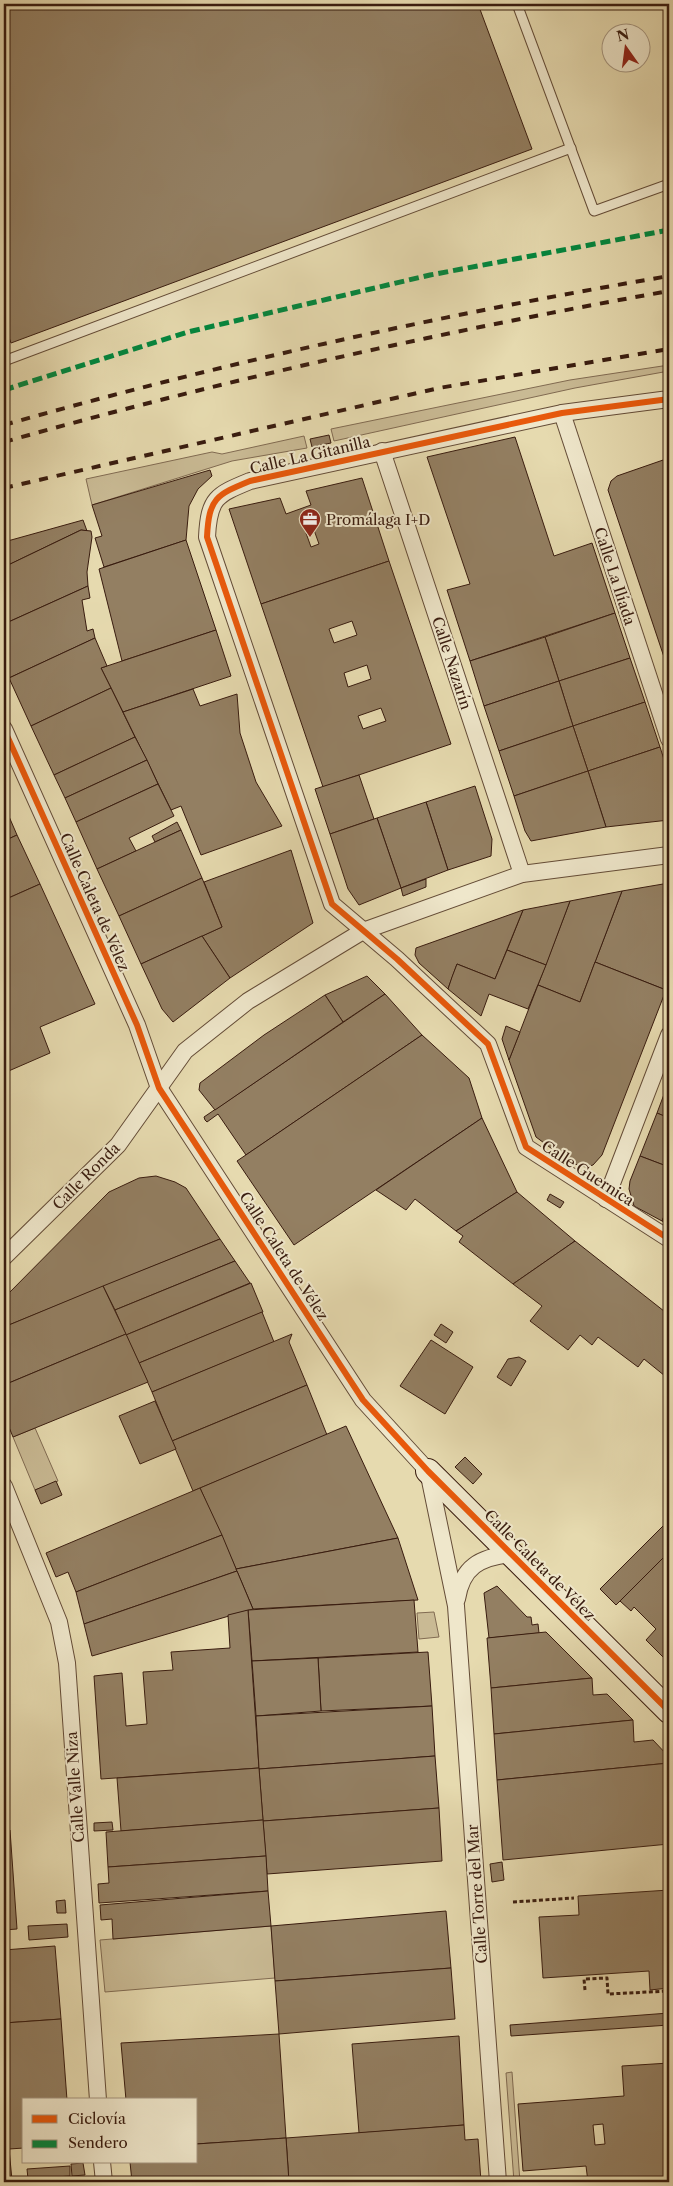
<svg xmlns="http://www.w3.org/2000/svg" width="673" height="2186" viewBox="0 0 673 2186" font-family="'Libre Caslon Text',serif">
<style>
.green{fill:#c9ba94;stroke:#816b52}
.building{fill:#937f62;stroke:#391c0f;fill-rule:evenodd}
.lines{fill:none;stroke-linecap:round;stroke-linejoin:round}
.lane-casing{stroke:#644c37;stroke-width:11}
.street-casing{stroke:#644c37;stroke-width:18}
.secondary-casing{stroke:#391c0f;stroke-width:26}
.path{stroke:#391c0f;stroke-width:3;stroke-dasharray:4 2.5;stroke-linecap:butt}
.lane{stroke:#efe7cb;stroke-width:9}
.street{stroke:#efe7cb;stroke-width:16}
.secondary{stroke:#efe7cb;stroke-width:24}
.rail{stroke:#391c0f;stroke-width:4;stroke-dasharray:9 9;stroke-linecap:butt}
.quiet{stroke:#00873e;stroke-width:5;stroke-dasharray:10 5;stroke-linecap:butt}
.cycleway-casing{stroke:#efe7cb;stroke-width:9}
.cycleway{stroke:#e8590c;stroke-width:6}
.labels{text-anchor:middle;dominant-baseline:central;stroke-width:4;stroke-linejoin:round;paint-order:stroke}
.street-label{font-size:15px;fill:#391c0f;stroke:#efe7cb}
.poi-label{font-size:15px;fill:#391c0f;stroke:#efe7cb;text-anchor:start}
</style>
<rect width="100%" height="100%" fill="#e6daaf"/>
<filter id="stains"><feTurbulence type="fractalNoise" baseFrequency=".004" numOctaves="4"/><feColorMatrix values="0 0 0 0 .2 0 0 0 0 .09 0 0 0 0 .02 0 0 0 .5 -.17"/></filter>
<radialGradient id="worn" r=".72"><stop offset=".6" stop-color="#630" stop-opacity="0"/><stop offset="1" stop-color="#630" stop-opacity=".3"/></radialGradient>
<g class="green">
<polygon points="669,365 669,371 575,388 334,441 331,429 570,380"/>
<polygon points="304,436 307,448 232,461 92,505 86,479 212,452 222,454"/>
<polygon points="35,1428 58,1481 35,1490 13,1437"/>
<polygon points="434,1612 439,1637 419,1639 417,1613"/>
<polygon points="271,1926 275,1978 105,1992 100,1940"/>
<polygon points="512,2072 520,2182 514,2182 506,2073"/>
</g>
<g class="building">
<polygon points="4,4 478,4 532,149 11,343 4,323"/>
<polygon points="329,435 331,443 312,447 310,439"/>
<polygon points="515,437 554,556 592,543 615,613 470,661 447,590 470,584 427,457"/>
<polygon points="666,459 669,459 669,672 608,490 611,481 617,476"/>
<polygon points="210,470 212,476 198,489 189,506 186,540 104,567 95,538 102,536 92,505"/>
<path d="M362 478 389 561 261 604 229 509 280 498 286 514 311 505 306 491ZM314 530 319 544 311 547 306 533Z"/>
<polygon points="83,520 87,531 81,530 4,567 4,542"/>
<polygon points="81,530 91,531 92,537 87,572 88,586 4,624 4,567"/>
<polygon points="186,540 216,630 122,661 99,569"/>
<path d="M389 561 451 744 323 787 261 604ZM352 621 357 635 334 643 329 629ZM367 665 371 679 348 687 344 673ZM381 708 386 721 363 729 358 716Z"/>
<polygon points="88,586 90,598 82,600 87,631 93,629 95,638 9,678 4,666 4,624"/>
<polygon points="615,613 630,658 559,681 545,637"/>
<polygon points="216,630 231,676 123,712 101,668"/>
<polygon points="545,637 559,681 484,706 470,661"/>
<polygon points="95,638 107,666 101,668 111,688 31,726 9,678"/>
<polygon points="630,658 645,702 573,726 559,681"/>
<polygon points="559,681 573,726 499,751 484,706"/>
<polygon points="111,688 135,737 54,775 31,726"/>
<polygon points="193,689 200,706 237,694 240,733 256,782 282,826 201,855 181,806 171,810 123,712"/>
<polygon points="645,702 660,747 588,771 573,726"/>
<polygon points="573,726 588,771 514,796 499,751"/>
<polygon points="135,737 147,760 65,798 54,775"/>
<polygon points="660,747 669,775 669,820 606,827 588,771"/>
<polygon points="147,760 158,784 76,822 65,798"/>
<polygon points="588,771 606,827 531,841 525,831 514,796"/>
<polygon points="359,775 374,819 330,834 315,789"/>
<polygon points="158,784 174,816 129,838 136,851 97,869 76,822"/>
<polygon points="475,786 492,839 491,856 448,870 426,802"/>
<polygon points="426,802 448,870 401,888 377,818"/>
<polygon points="4,805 17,835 4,841"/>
<polygon points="377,818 401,888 359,905 348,889 330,834"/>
<polygon points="177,822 181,830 155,842 152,836"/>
<polygon points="181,830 202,878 119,916 97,869"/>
<polygon points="17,835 40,884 4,900 4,841"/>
<polygon points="291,850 313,923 230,978 202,936 222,927 204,882"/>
<polygon points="202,878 222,927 141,964 119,916"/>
<polygon points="426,879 426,887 403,896 401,888"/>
<polygon points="669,883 669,983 666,990 595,962 622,891"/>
<polygon points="40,884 95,1004 40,1027 50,1053 4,1073 4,900"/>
<polygon points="622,891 580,1002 538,985 570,901"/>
<polygon points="570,901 546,965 507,950 523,910"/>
<polygon points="523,910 495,979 457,964 448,989 419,963 415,955 416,948"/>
<polygon points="202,936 230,978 173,1022 162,1009 141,964"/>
<polygon points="507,950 546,965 528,1009 489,994 481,1016 448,989 452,977 457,964 495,979"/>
<polygon points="595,962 666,990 602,1155 593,1165 586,1167 571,1163 536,1137 509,1060 538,985 580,1002"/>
<polygon points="367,976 385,994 343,1022 325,995"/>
<polygon points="385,994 422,1035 246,1155 218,1114 207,1122 205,1120 204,1117"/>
<polygon points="325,995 343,1022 215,1110 199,1090 200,1083 264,1035"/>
<polygon points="506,1026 520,1032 509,1060 502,1039"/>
<polygon points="422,1035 469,1078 482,1118 294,1245 237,1161"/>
<polygon points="669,1081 669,1118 657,1113"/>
<polygon points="657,1113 669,1118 669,1167 640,1156"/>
<polygon points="482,1118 517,1192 456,1231 415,1199 406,1210 376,1190"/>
<polygon points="640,1156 669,1167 669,1204 662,1221 634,1206 629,1189 630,1181"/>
<polygon points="156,1176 175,1182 186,1188 220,1239 4,1327 5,1297 109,1192 139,1178"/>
<polygon points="517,1192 575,1241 513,1284 459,1242 463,1236 456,1231"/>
<polygon points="550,1194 564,1202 560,1208 547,1200"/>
<polygon points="669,1204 669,1226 662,1221"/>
<polygon points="220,1239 235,1261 115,1310 103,1286"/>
<polygon points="575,1241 669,1315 669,1371 665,1376 644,1359 638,1367 598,1337 592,1345 580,1335 568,1350 530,1321 542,1306 513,1284"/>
<polygon points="235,1261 250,1283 126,1335 115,1310"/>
<polygon points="251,1283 263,1312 139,1363 126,1335"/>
<polygon points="103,1286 126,1334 4,1385 4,1327"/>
<polygon points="262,1312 274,1342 152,1392 139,1363"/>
<polygon points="441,1324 453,1332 446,1343 434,1335"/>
<polygon points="126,1334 148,1382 13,1437 4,1415 4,1385"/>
<polygon points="292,1334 289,1342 307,1385 172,1441 152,1392"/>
<polygon points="431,1340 473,1367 445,1414 400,1386"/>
<polygon points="519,1357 526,1361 511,1386 497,1377 508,1359"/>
<polygon points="307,1385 327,1435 193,1491 172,1441"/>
<polygon points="155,1401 176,1449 140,1464 119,1416"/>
<polygon points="346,1426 398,1538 236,1569 200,1488"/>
<polygon points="465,1457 482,1474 473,1484 455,1467"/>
<polygon points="56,1481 62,1495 41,1504 35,1490"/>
<polygon points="200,1488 222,1535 76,1592 68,1572 56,1577 46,1553"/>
<polygon points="669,1520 669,1552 616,1605 600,1589"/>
<polygon points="222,1535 237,1571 84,1624 76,1592"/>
<polygon points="398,1538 418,1600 253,1609 236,1569"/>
<polygon points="669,1552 669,1663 646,1640 656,1629 634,1607 631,1611 620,1601"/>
<polygon points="237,1571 253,1609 92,1656 84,1624"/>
<polygon points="497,1586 527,1617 531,1617 532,1625 538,1624 539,1633 489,1638 484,1593"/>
<polygon points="414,1600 418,1652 252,1661 248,1610"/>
<polygon points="248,1610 259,1768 101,1779 94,1676 122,1673 126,1726 147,1724 143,1672 173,1670 171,1652 230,1648 228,1615"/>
<polygon points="546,1632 592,1678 491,1688 487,1638"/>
<polygon points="428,1652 432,1706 321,1711 318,1658"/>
<polygon points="318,1658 321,1711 256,1716 252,1661"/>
<polygon points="592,1678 593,1695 607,1694 633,1720 494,1734 491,1688"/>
<polygon points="432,1706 435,1756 259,1769 256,1716"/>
<polygon points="633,1720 634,1742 653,1740 669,1757 669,1763 497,1780 494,1734"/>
<polygon points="435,1756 439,1808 263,1821 259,1769"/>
<polygon points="669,1763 669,1844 503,1860 497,1780"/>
<polygon points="259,1768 263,1820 121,1831 117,1778"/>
<polygon points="439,1808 442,1861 267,1874 263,1821"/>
<polygon points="263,1820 266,1856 108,1867 106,1832"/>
<polygon points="112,1822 113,1830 94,1831 94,1823"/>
<polygon points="10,1830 17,1929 4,1930 4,1831"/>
<polygon points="266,1856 268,1891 99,1903 98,1884 109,1883 108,1867"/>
<polygon points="502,1862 504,1880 492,1882 490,1864"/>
<polygon points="669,1890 669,1988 650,1990 649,1971 543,1978 539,1917 579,1915 578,1896"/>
<polygon points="268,1891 271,1926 113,1939 112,1919 101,1920 100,1905"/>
<polygon points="65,1900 66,1913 57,1913 56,1901"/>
<polygon points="446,1911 451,1968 275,1981 271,1926"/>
<polygon points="67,1924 68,1937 29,1940 28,1926"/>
<polygon points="55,1946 61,2019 4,2023 4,1950"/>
<polygon points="451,1968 455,2019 279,2034 275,1981"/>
<polygon points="669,2013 669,2025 511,2036 510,2025"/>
<polygon points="61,2019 67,2100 24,2100 24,2148 9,2149 12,2180 4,2181 4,2023"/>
<polygon points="279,2034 286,2138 196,2144 196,2100 126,2100 121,2043"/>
<polygon points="459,2036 464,2125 359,2133 352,2044"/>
<path d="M669 2063V2182H588L586 2166 523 2171 518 2104 624 2096 622 2066ZM603 2124 605 2144 595 2145 593 2125Z"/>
<polygon points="464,2125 465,2140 478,2139 481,2182 289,2182 286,2138"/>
<polygon points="286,2138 289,2182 132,2182 130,2162 196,2162 196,2144"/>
<polygon points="83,2163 85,2175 72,2176 71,2164"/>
<polygon points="70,2166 70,2176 28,2179 27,2169"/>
</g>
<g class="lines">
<g class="lane-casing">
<g id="lane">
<polyline points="517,4 594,211 669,184"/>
<polyline points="4,361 571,148"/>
</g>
</g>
<g class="street-casing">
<g id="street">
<path d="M669 399 562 413 250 481C216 495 209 498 207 537L332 904 397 959 488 1044 526 1147 669 1239"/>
<polyline points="562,413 669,739"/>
<polyline points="382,451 522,874"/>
<polyline points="4,729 137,1025 159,1088 363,1400 428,1471 456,1606 498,2182"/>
<polyline points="606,1199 669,1035"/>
<polyline points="4,1257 118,1145 185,1051 248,1001 335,948 363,931 522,874 669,855"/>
<polyline points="4,1486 59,1622 67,1663 98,2100"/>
<path d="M457 1599C462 1567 480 1557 511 1554"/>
<polyline points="102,2162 104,2182"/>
</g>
</g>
<g class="secondary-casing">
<polyline id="secondary" points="428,1471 669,1711"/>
</g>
<g class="path">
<polyline points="513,1902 574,1898"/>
<polyline points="585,1990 584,1979 607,1978 608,1994 669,1991"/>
</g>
<use href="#lane" class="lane"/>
<use href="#street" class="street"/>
<use href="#secondary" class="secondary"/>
<g class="rail">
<path d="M4 425C222 363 445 314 669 276"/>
<path d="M4 442C223 380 445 331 669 291"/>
<polyline points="4,488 439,388 669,349"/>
</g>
<polyline class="quiet" points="4,390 188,332 430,275 669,230"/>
<g class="cycleway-casing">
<g id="cycleway">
<path d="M669 399 562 413 250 481C216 495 209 498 207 537L332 904 397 959 488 1044 526 1147 669 1239"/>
<polyline points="4,729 137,1025 159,1088 363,1400 428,1471 669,1711"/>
</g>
</g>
<use href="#cycleway" class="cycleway"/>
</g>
<defs>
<g id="office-pin" transform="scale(1.125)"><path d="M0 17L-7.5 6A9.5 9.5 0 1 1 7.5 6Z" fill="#8f2418" stroke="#efe7cb"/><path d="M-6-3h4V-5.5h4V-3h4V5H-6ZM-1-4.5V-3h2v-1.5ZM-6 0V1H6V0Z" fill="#fff"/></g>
</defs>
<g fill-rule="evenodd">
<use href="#office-pin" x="310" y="519"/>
</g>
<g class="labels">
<g class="street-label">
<text transform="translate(310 455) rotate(-13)">Calle La Gitanilla</text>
<text transform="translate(615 576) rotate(72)">Calle La Ilíada</text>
<text transform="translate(452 663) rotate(72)">Calle Nazarín</text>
<text transform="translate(95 902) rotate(66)">Calle Caleta de Vélez</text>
<text transform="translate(588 1173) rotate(33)">Calle Guernica</text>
<text transform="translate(86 1176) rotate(-45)">Calle Ronda</text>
<text transform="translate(284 1256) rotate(57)">Calle Caleta de Vélez</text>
<text transform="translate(540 1565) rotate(45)">Calle Caleta de Vélez</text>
<text transform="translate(75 1787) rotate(-94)">Calle Valle Niza</text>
<text transform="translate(477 1894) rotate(-94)">Calle Torre del Mar</text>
</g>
<g class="poi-label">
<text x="326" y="519">Promálaga I+D</text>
</g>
</g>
<rect width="673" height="2186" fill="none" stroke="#e6daaf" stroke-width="20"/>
<rect x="5" y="5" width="663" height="2176" fill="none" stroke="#391c0f" stroke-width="2.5"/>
<rect x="10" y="10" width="653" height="2166" fill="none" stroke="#391c0f"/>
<rect x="22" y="2098" width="175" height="65" fill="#efe7cb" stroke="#a69680"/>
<rect x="32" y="2115" width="25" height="8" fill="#e8590c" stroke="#a69680"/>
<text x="68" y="2124" font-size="15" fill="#391c0f">Ciclovía</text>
<rect x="32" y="2140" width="25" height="8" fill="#00873e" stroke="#a69680"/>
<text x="68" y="2148" font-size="15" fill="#391c0f">Sendero</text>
<g transform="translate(626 48) rotate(346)"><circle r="24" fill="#efe7cb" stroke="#a69680"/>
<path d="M0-4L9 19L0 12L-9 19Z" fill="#8f2418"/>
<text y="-8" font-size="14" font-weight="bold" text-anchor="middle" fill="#391c0f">N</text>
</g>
<rect width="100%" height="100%" filter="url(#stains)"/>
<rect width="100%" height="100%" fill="url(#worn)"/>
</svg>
